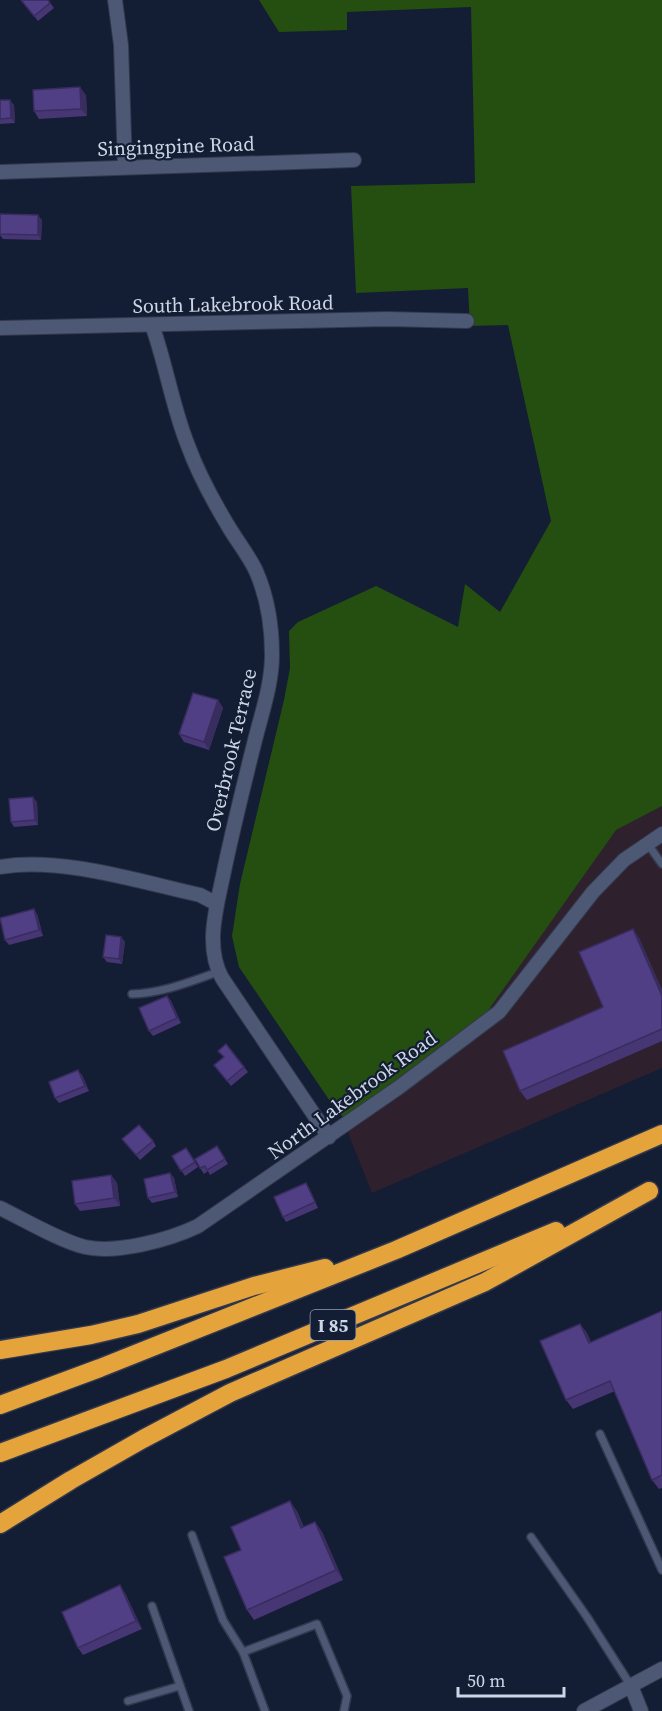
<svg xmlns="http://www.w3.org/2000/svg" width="662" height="1711" viewBox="0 0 662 1711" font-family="'Source Serif 4',serif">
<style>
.industrial{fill:#2e202c}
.green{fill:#254f10}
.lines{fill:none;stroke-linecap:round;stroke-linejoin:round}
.lane-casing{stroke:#33384c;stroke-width:10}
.street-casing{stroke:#33384c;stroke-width:16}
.highway-casing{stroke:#33384c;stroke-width:21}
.lane{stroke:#4c5874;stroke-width:7}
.street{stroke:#4c5874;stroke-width:14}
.highway{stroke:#e4a33b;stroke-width:18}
.wall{fill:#463673}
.shaded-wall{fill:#392c5e}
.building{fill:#513f86;stroke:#392c5e;stroke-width:1.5}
.labels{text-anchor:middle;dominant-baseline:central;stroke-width:4.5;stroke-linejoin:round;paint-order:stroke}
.shield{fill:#131d34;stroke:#969eb1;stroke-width:1.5}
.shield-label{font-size:18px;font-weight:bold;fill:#ced6e6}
.street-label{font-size:20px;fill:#ced6e6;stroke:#131d34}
</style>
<rect width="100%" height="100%" fill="#131d34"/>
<polygon class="industrial" points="662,806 662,1068 372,1193 348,1133 346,1119 480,1022 616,829"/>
<polygon class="green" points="259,0 662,0 662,806 616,830 480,1022 346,1119 338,1113 239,967 232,936 240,884 284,700 290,668 289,631 298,622 376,586 458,627 465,584 500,612 551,521 508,325 470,326 468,288 356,293 351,186 475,183 471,7 347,12 347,30 279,32"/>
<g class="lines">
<g class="lane-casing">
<g id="lane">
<polyline points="647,843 662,864"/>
<path d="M132 994C163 993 189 982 218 972"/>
<polyline points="600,1434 662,1570"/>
<polyline points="192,1535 223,1620 243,1652 317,1624 347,1696 344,1711"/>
<polyline points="531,1537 587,1617 631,1686"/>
<polyline points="152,1606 189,1711"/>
<polyline points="243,1652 265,1711"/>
<polyline points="128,1701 180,1686"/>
</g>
</g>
<g class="street-casing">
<g id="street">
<polyline points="115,0 121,45 125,167"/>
<polyline points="0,172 354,160"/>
<path d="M152 325C166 364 172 405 187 443 197 471 212 499 227 524 236 540 248 554 256 571 267 596 272 627 272 655 272 685 261 715 254 744 243 788 232 832 223 876 216 909 205 947 222 978L329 1137"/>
<polyline points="0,328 387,319 467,321"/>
<path d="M0 867C59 856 141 882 200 895L217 904"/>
<path d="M0 1208C23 1219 60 1241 85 1247 116 1254 169 1240 198 1226L398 1088 499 1012 593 892 624 860 662 834"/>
<polyline points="631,1686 641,1711"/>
<polyline points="584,1711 662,1669"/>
</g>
</g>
<g class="highway-casing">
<g id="highway">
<polyline points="0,1350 91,1335 138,1324 254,1286 325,1268"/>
<polyline points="0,1405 100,1368 396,1250 662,1134"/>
<polyline points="0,1453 226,1369 556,1231"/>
<polyline points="0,1524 71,1480 143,1439 230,1393 485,1282 649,1191"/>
</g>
</g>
<use href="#lane" class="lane"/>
<use href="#street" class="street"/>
<use href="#highway" class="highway"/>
</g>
<g class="wall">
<polygon points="21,0 48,0 54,8 38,21"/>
<polygon points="86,95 87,116 39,119 34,111"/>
<polygon points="0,100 14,105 15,123 0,124"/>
<polygon points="0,214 42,220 41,240 3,239 0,235"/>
<polygon points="218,700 223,708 209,750 184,742 179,734"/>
<polygon points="37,802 38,825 14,827 11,822"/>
<polygon points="37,914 43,936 9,945 5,940"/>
<polygon points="633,929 639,938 662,990 662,1041 527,1100 520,1091 603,1007"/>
<polygon points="121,937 125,942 122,964 107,962 103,957"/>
<polygon points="167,996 171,1001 181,1023 153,1036 149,1031"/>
<polygon points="226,1044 248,1072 231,1086 214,1065 223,1057"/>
<polygon points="82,1075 89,1091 59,1103 55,1098"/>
<polygon points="122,1139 153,1141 156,1146 140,1160"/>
<polygon points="186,1148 198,1167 185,1176 172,1156"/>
<polygon points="220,1151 228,1164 210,1175 208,1171 204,1174 200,1168"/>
<polygon points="170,1173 174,1178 178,1197 152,1203 148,1198"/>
<polygon points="111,1175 117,1183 120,1206 80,1211 75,1204"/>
<polygon points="309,1188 318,1208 286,1222 283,1217"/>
<polygon points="662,1311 662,1488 659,1489 652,1480 615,1391 573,1409 566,1400 580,1324 587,1333 591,1342"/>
<polygon points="297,1511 304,1527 315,1522 322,1532 343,1580 254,1620 247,1610 241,1550"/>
<polygon points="125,1593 142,1629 83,1655 78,1648"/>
</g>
<g class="shaded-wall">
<polygon points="80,87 86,95 87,116 81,109"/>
<polygon points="10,100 14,105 15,123 11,118"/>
<polygon points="38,215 42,220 41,240 38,235"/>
<polygon points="218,700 223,708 209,750 204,742"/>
<polygon points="33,797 37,802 38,825 35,820"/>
<polygon points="34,909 37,914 43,936 39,930"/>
<polygon points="633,929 639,938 662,990 662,996"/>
<polygon points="121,937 125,942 122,964 119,959"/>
<polygon points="167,996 171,1001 181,1023 177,1018"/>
<polygon points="78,1070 82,1075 89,1091 85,1086"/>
<polygon points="170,1173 174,1178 178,1197 175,1192"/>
<polygon points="111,1175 117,1183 120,1206 114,1198"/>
<polygon points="580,1324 587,1333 595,1353 589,1343"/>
<polygon points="290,1501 297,1511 308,1538 301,1528"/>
<polygon points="315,1522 322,1532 343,1580 336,1570"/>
<polygon points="120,1585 125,1593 142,1629 136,1621"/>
</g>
<g class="building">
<polygon points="21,0 48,0 50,3 34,16"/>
<polygon points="80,87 81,109 34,111 33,90"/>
<polygon points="0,100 10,100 11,118 0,119"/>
<polygon points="0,214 38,215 38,235 0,234"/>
<polygon points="193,693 218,700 204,742 179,734"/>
<polygon points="33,797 35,820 11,822 9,799"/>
<polygon points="34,909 39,930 5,940 0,918"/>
<polygon points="633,929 662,996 662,1029 520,1091 503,1051 603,1007 579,952"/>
<polygon points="106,935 121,937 119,959 103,957"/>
<polygon points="167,996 177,1018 149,1031 139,1008"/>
<polygon points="226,1044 244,1067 227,1081 214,1065 224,1057 218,1051"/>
<polygon points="78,1070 85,1086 55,1098 49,1082"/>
<polygon points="139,1125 153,1141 136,1155 122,1139"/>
<polygon points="217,1146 225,1159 207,1170 205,1166 200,1168 195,1159"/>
<polygon points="186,1148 195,1162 181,1171 172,1156"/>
<polygon points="170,1173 175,1192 148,1198 144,1179"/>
<polygon points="111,1175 114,1198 75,1204 72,1181"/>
<polygon points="306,1183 315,1202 283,1217 274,1197"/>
<polygon points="662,1311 662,1475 652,1480 610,1381 566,1400 540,1341 580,1324 589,1343"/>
<polygon points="290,1501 301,1528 315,1522 336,1570 247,1610 224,1557 241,1550 231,1527"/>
<polygon points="120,1585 136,1621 78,1648 62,1612"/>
</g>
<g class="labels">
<rect class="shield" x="310.5" y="1310" width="45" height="30" rx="4.5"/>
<g class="shield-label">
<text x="333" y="1325">I 85</text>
</g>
<g class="street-label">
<text transform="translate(176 146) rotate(-2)">Singingpine Road</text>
<text transform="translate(233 304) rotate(-1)">South Lakebrook Road</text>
<text transform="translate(231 750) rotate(-77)">Overbrook Terrace</text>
<text transform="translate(352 1095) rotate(-36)">North Lakebrook Road</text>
</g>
</g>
<path d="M458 1687v9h106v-9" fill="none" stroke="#ced6e6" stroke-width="3"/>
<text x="467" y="1687" font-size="18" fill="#ced6e6" stroke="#131d34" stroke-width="4.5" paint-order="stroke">50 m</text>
</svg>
